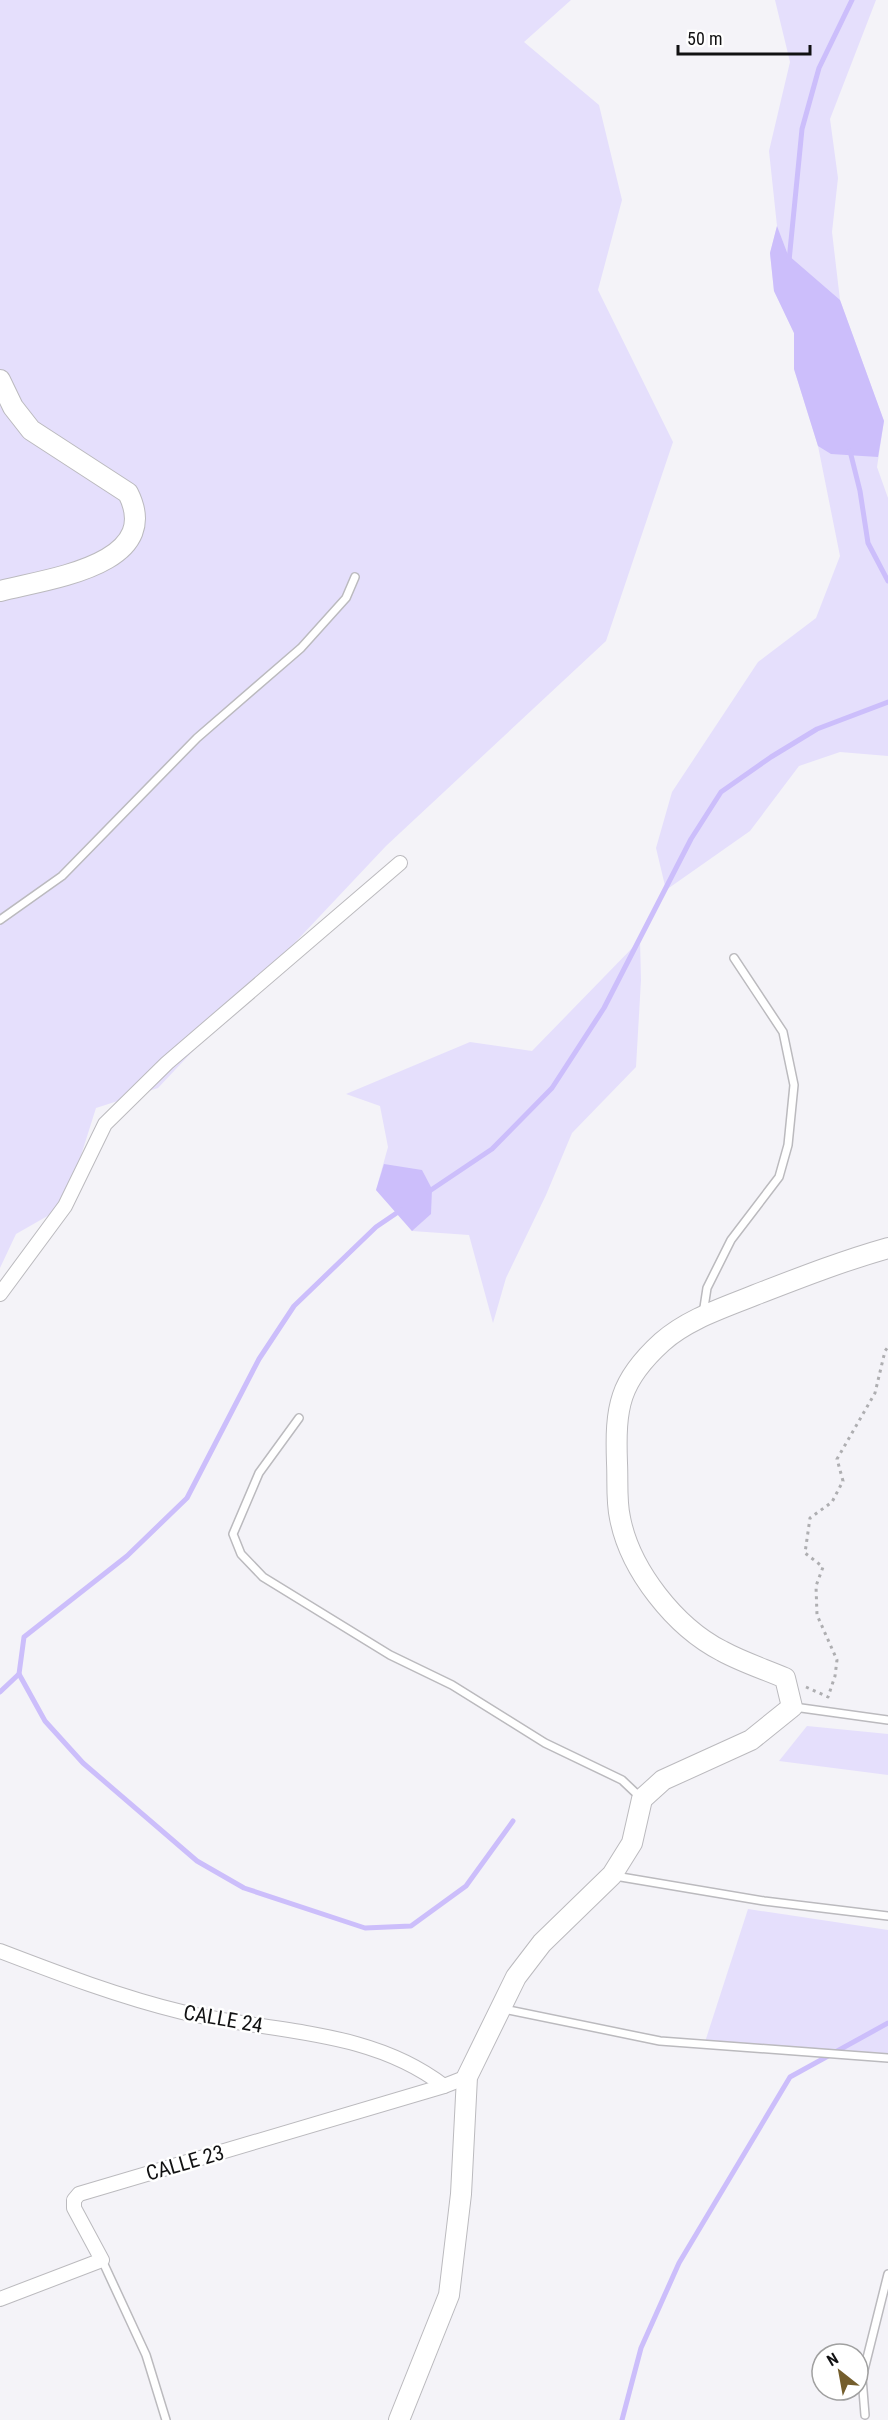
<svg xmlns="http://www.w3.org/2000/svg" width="888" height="2420" viewBox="0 0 888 2420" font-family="'Roboto Condensed',sans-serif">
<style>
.green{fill:#e5dffc}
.water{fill:#ccbefb}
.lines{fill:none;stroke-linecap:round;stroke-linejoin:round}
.stream{stroke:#ccbefb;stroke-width:5}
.lane-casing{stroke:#bbbabe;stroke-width:10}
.street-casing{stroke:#bbbabe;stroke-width:16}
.secondary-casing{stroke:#bbbabe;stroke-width:22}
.path{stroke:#aeaeb1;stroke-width:3;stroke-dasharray:3 4.5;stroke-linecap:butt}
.lane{stroke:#fff;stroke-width:7}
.street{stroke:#fff;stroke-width:14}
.secondary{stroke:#fff;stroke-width:20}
.labels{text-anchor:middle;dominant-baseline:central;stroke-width:5;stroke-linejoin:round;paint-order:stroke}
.street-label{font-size:21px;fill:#111112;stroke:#fff}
</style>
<rect width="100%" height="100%" fill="#f4f3f8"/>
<g class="green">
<polygon points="0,0 571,0 524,42 599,105 622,200 598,290 673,442 606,641 386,846 158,1088 96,1108 65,1206 16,1234 0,1268"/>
<polygon points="775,0 876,0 830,119 838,178 832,232 840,300 884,421 877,467 888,498 888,756 840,752 799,766 750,831 666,890 656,848 672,792 758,662 816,618 840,556 818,446 794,369 794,333 774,291 770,253 777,226 769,151 790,62"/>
<polygon points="640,940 641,980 636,1067 572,1133 546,1195 506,1278 493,1323 469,1235 412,1231 376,1190 388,1147 380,1106 346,1094 470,1042 532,1051"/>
<polygon points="807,1726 888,1734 888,1775 779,1761"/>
<polygon points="748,1909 888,1930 888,2058 704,2045"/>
</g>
<g class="water">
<polygon points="777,226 788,255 840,300 884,421 878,457 831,454 818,446 794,369 794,333 774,291 770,253"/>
<polygon points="384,1164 422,1170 432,1189 431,1214 412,1231 376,1190"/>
</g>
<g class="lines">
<g class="stream">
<polyline points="789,261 802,129 819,68 852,0"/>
<polyline points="850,451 860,491 868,543 888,581"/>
<polyline points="428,1192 492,1149 552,1088 604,1008 691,839 721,792 771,757 817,729 888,702"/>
<polyline points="19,1674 45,1721 83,1763 197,1861 244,1888 365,1928 411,1926 466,1886 513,1821"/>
<polyline points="0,1692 19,1674 24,1637 127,1556 187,1498 259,1359 294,1306 376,1227 401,1210"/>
<polyline points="622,2420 641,2348 679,2263 790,2077 888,2023"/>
</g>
<g class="lane-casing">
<g id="lane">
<polyline points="0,920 62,876 197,738 301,648 346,598 355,577"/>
<polyline points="703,1314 707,1288 731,1240 779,1177 788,1145 794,1085 783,1032 734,958"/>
<polyline points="299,1418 259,1473 233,1534 241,1554 263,1577 390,1655 452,1685 545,1743 622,1780 641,1798"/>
<polyline points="794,1707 888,1720"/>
<polyline points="615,1876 764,1901 888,1916"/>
<polyline points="504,2009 660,2041 888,2058"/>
<polyline points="102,2260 146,2355 166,2420"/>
<polyline points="865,2415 862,2378 888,2274"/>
</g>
</g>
<g class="street-casing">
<g id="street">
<polyline points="0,1294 65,1206 105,1124 167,1063 400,863"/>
<path d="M0 1951C60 1974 120 1997 182 2012 271 2033 369 2028 444 2086"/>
<polyline points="0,2299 102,2260 74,2208 74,2200 79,2194 444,2086 467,2077"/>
</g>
</g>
<g class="secondary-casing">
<g id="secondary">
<path d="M0 380 13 407 31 430 128 493C165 566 45 579 0 591"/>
<path d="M399 2420 449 2295 461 2194 467 2077 516 1977 542 1943 612 1875 632 1843 642 1799 663 1780 751 1740 792 1707 785 1678C764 1669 742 1662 722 1651 675 1627 630 1570 620 1518 616 1500 618 1481 617 1463 615 1407 619 1381 662 1342 688 1319 723 1308 755 1295 799 1278 842 1261 888 1248"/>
</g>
</g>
<polyline class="path" points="806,1687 828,1697 835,1676 837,1660 817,1615 816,1586 823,1567 805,1553 810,1518 832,1502 843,1481 837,1459 875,1393 885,1351 888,1347"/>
<use href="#lane" class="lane"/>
<use href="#street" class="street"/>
<use href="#secondary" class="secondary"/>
</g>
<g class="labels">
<g class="street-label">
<text transform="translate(223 2019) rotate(10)">CALLE 24</text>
<text transform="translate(185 2163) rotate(-16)">CALLE 23</text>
</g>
</g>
<g transform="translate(840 2372) rotate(329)"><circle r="28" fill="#ffffff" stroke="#a0a0a0" stroke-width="1.5"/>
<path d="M0-4.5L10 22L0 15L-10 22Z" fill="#745e2d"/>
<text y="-9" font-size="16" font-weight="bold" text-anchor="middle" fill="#111112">N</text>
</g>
<path d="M678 45v9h132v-9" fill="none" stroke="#111112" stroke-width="3"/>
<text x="687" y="45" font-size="18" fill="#111112" stroke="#ffffff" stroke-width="4.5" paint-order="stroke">50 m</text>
</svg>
